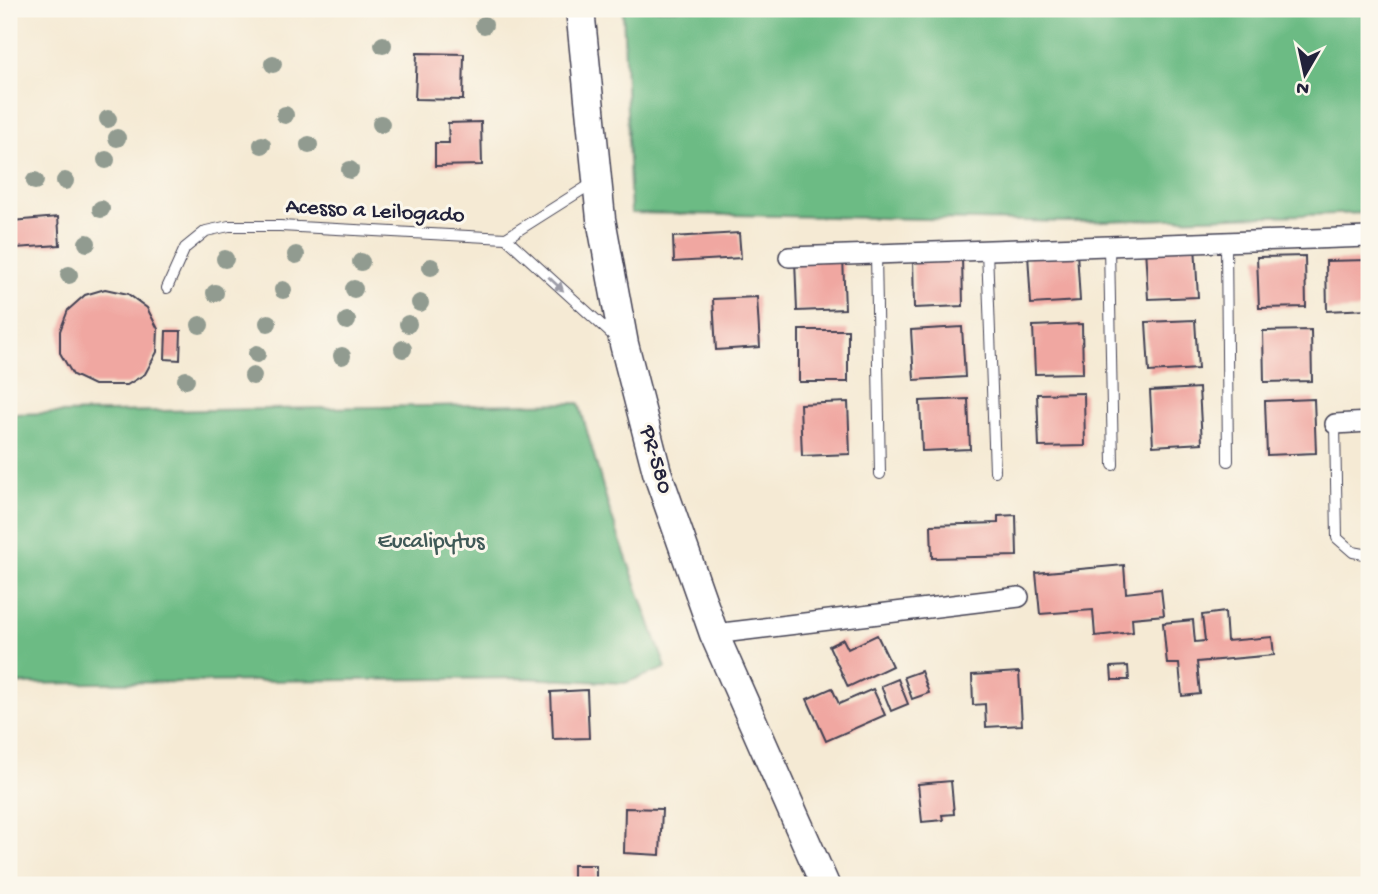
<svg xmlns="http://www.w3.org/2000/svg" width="1378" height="894" viewBox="0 0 1378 894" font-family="'Gochi Hand',sans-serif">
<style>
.forest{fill:#6cbb84;stroke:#476e60;stroke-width:2}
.building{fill:#f0a7a1}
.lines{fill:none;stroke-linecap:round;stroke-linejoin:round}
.service-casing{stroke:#424052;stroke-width:12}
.minor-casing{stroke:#424052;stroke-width:22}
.secondary-casing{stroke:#424052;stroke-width:31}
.service{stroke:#fff;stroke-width:10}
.minor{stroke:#fff;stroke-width:19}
.secondary{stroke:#fff;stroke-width:28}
.tree{fill:#919b90}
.oneway{fill:#9c9ca7}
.labels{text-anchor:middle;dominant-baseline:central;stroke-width:6;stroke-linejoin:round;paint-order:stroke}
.street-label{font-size:23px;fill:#22223b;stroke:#fbf7ec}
.park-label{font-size:23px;fill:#405a58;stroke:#fbf7ec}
</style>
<rect width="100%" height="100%" fill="#fbf7ec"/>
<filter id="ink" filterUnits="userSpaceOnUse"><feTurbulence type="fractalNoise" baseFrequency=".0143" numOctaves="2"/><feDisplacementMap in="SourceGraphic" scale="14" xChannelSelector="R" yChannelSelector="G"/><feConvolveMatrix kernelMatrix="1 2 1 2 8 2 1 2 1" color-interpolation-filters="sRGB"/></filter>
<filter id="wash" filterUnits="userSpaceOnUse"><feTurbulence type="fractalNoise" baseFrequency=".00686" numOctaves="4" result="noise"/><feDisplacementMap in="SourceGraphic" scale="28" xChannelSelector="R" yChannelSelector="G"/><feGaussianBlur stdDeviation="1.57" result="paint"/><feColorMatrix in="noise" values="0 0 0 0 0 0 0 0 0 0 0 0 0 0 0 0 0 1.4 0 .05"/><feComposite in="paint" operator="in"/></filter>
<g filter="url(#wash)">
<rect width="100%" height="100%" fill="#f5ead4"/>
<g class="forest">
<polygon points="623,9 1369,9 1369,213 1072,222 631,213"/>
<polygon points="579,403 610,512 666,668 625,683 525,678 9,684 9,414"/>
</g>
<g id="blocks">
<g class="building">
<polygon points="417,53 464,54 463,100 415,99"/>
<polygon points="481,122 482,165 435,166 435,143 449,143 448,123"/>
<polygon points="58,217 60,245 15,248 12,221"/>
<polygon points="739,233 741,258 674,262 673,237"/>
<polygon points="1195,245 1198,297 1148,299 1145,247"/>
<polygon points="1077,252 1080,301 1031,304 1028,254"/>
<polygon points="962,256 963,306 914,308 913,258"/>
<polygon points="1305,256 1306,307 1259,308 1257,257"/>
<polygon points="843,257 845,309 797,311 795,260"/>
<polygon points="1369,260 1369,309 1327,311 1326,261"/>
<polygon points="105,289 128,294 147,308 158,329 157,352 145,374 127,385 94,385 73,375 60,353 60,331 68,310 85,295"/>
<polygon points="757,297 760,347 716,350 713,299"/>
<polygon points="1195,320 1198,369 1149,372 1146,322"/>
<polygon points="1082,324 1083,373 1035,374 1033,326"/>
<polygon points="962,327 965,377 914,380 911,330"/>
<rect x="799" y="330" width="49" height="52"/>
<polygon points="1311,330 1312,381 1264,382 1263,331"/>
<polygon points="166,331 181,331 180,360 165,359"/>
<polygon points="1199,388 1202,443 1153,446 1150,391"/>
<polygon points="1084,393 1085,446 1039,447 1037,394"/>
<polygon points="968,399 970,449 922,451 920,401"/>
<polygon points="1314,399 1316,453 1267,455 1265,401"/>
<polygon points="848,402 850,454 802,456 800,404"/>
<polygon points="1016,515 1017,556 932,558 931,525 998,523 998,516"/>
<polygon points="1124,565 1126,593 1161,589 1164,615 1132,618 1133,632 1095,636 1093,610 1040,614 1036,573"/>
<polygon points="1225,612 1227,641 1272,637 1274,655 1197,662 1200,694 1182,696 1179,664 1167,664 1163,623 1193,620 1195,642 1205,641 1202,615"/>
<polygon points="877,635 892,666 848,687 829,646 843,639 848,649"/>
<polygon points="1128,666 1129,680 1112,680 1111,667"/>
<polygon points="921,671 929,693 912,699 904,677"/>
<polygon points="1019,672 1022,725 986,727 985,704 973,705 972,675"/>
<polygon points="898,679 908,704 891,711 881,686"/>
<polygon points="832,688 839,704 873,689 885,715 826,741 807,699"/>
<polygon points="587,690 589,738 553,739 551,692"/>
<polygon points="951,781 954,814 942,815 943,820 922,822 918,784"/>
<polygon points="625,808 662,809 660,855 624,853"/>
<rect x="573" y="865" width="23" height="20"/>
</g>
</g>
</g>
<g filter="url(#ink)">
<use href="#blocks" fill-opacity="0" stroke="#424052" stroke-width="2"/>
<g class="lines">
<g class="service-casing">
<g id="service">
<polyline points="506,238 617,339"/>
<polyline points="1226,242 1228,461"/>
<polyline points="1109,246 1113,465"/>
<polyline points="987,250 995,471"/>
<polyline points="876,254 880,474"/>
<polyline points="167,288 185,248 206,231 229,226 280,226 506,238 593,183"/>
<polyline points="1335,424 1337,538 1353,552 1369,555"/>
</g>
</g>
<g class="minor-casing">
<g id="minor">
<polyline points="789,257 1369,237"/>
<polyline points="1335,424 1369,422"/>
<polyline points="714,634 1019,597"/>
</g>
</g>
<g class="secondary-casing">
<polyline id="secondary" points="580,9 601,219 624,344 657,472 714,634 825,885"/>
</g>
<use href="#service" class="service"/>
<use href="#minor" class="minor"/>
<use href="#secondary" class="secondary"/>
</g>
<g class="tree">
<circle cx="484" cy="25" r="9"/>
<circle cx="383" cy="45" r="9"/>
<circle cx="273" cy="64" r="9"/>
<circle cx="285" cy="115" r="9"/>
<circle cx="108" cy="119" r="9"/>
<circle cx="381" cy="124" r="9"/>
<circle cx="117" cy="138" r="9"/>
<circle cx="262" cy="145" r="9"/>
<circle cx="309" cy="145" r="9"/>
<circle cx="106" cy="160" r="9"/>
<circle cx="350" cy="170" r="9"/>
<circle cx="35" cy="181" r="9"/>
<circle cx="65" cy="181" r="9"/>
<circle cx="101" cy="209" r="9"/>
<circle cx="87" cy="243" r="9"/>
<circle cx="296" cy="255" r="9"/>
<circle cx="225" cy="259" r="9"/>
<circle cx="361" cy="262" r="9"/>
<circle cx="431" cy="267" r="9"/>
<circle cx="69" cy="275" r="9"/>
<circle cx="354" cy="289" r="9"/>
<circle cx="283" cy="290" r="9"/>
<circle cx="215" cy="293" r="9"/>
<circle cx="420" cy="303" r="9"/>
<circle cx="347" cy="321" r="9"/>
<circle cx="268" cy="323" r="9"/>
<circle cx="408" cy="324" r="9"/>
<circle cx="200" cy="325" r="9"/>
<circle cx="403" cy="349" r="9"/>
<circle cx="257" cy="354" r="9"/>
<circle cx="342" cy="356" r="9"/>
<circle cx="253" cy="376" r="9"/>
<circle cx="186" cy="380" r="9"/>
</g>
<defs><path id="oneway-solid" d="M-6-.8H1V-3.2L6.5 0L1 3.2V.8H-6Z" transform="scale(1.75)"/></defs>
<use class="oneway" href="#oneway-solid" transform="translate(556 284) rotate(43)"/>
</g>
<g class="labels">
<g class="street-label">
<text transform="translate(375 212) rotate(3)">Acesso a Leilogado</text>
<text transform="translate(655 460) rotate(74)">PR-580</text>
</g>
<g class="park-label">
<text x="431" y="542">Eucalipytus</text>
</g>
</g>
<rect width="1378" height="894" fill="none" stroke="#fbf7ec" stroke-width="35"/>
<g transform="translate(1305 74) rotate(189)" stroke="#fbf7ec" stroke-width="5" paint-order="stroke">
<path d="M0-5L12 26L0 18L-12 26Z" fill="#22223b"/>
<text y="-10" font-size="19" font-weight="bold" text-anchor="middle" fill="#22223b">N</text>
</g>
</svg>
